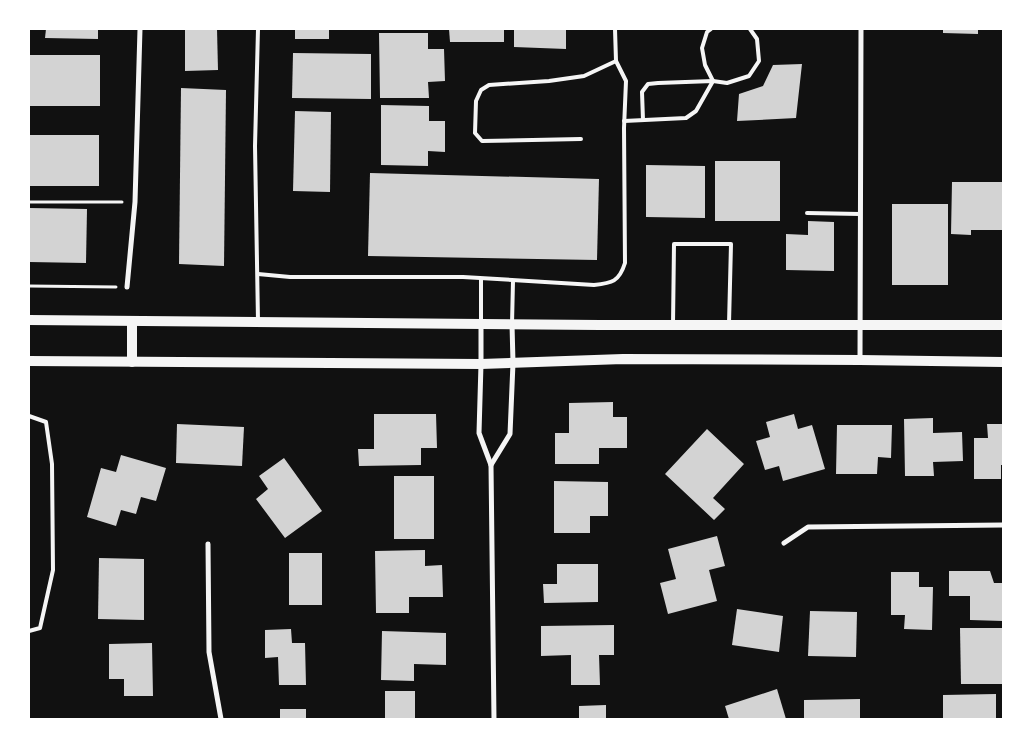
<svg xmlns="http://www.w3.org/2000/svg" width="1032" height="748" viewBox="0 0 1032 748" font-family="Figtree,sans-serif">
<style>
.building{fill:#d3d3d3}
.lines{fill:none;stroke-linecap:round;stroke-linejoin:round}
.path{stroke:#f5f5f5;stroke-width:3}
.service{stroke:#f5f5f5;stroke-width:4}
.minor{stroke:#f5f5f5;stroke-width:5}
.secondary{stroke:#f5f5f5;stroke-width:10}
</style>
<rect width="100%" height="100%" fill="#111"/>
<g class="building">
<polygon points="46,29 98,29 98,39 45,38"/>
<polygon points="185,29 217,29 218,70 185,71"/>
<rect x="295" y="29" width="34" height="10"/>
<polygon points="449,29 504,29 504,42 450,42"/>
<polygon points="514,29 566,29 566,49 514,47"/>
<polygon points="943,29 978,29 978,34 943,33"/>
<polygon points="379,33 428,33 428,49 444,49 445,81 428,82 429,98 380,98"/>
<polygon points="293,53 371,54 371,99 292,98"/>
<rect x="29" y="55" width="71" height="51"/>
<polygon points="802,64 796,118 737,121 739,94 763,86 773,65"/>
<polygon points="181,88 226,90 224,266 179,264"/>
<polygon points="381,105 429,106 429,121 445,121 445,152 428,151 428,166 381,165"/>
<polygon points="295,111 331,112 330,192 293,191"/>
<rect x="29" y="135" width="70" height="51"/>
<rect x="715" y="161" width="65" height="60"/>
<polygon points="646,165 705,166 705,218 646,217"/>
<polygon points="370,173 599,179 597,260 368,256"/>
<polygon points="952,182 1003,182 1003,230 971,230 971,235 951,234"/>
<rect x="892" y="204" width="56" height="81"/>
<polygon points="29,208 87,209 86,263 29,262"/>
<polygon points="808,221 834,222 834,271 786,270 786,234 808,235"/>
<polygon points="613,402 613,417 627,417 627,448 599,448 599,464 555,464 555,433 569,433 569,403"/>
<polygon points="374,414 436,414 437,448 421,448 421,465 359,466 358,449 374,449"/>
<polygon points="794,414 798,429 812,425 825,469 783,481 779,466 765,470 756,441 770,437 766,422"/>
<polygon points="933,418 933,433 962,432 963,461 933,462 934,476 905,476 904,419"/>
<polygon points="177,424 244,427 242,466 176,463"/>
<polygon points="987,424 1003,424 1003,465 1001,465 1001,479 974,479 974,438 988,438"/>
<polygon points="837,425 892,425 891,458 878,457 877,474 836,474"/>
<polygon points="707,429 744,464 713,498 725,509 714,520 665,474"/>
<polygon points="121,455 166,468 156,501 141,497 136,514 121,510 116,526 87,517 101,468 116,472"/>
<polygon points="284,458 322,511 285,538 256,499 268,489 259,476"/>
<rect x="394" y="476" width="40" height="63"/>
<polygon points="554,481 608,482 608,516 590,516 590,533 554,533"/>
<polygon points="717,536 725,566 709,570 717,601 668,614 660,583 676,579 668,549"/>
<polygon points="425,550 425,566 442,565 443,597 409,597 409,613 376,613 375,551"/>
<rect x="289" y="553" width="33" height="52"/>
<polygon points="99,558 144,559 144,620 98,619"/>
<polygon points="557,564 598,564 598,602 544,603 543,584 557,584"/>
<polygon points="949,571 990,571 994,583 1003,583 1003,621 970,620 970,596 949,596"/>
<polygon points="891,572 919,572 919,587 933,587 932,630 904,629 905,615 891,615"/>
<polygon points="737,609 783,616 779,652 732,645"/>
<polygon points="810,611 857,612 856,657 808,656"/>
<polygon points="614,625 614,655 599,655 600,685 571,685 571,655 541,656 541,626"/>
<polygon points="960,628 1003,628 1003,684 961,684"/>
<polygon points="291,629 292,643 305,643 306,685 279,685 278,657 265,658 265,630"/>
<polygon points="382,631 446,633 446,665 414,664 414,681 381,680"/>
<polygon points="152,643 153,696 124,696 124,679 109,679 109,644"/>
<polygon points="777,689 786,719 729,719 725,706"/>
<rect x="385" y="691" width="30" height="28"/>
<polygon points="996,694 996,719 943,719 943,695"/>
<polygon points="860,699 860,719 804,719 804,700"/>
<polygon points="606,705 606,719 579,719 579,706"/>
<rect x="280" y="709" width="26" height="10"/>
</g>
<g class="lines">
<g class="path">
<polyline points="29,202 122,202"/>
<polyline points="29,286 116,287"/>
</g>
<g class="service">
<polyline points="258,29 255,146 258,321"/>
<polyline points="711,29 707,32 702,48 705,65 713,81"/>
<polyline points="643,120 642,92 648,84 658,83 713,81 727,83 749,76 759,61 757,39 750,29"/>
<polyline points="624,121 686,118 696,111 713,81"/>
<polyline points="581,139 482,141 475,133 476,101 481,90 489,85 549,81 584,76 616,61"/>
<polyline points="807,213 860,214"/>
<path d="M258 274 290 277H463L594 285C612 283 619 282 625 263L624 128 626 81 616 61 615 29"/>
<polyline points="481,279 481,322"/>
<polyline points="512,324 513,281"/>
<polyline points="673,325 674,244 731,244 729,324"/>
<polyline points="29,416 46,422 52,464 53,570 40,628 29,631"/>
</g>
<g class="minor">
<polyline points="127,287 135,202 140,29"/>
<polyline points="481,324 481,364 479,433 491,465 494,719"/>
<polyline points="860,360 861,29"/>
<polyline points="491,465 510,434 513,363 512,324"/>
<polyline points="784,543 808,527 1003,525"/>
<polyline points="208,544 209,652 221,719"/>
</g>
<g class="secondary">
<polyline points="29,320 600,325 1003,325"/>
<polyline points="29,361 481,364 623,359 860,360 1003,362"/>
<polyline points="132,362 132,322"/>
</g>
</g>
<rect width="1032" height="748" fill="none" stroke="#ffffff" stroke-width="60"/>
</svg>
